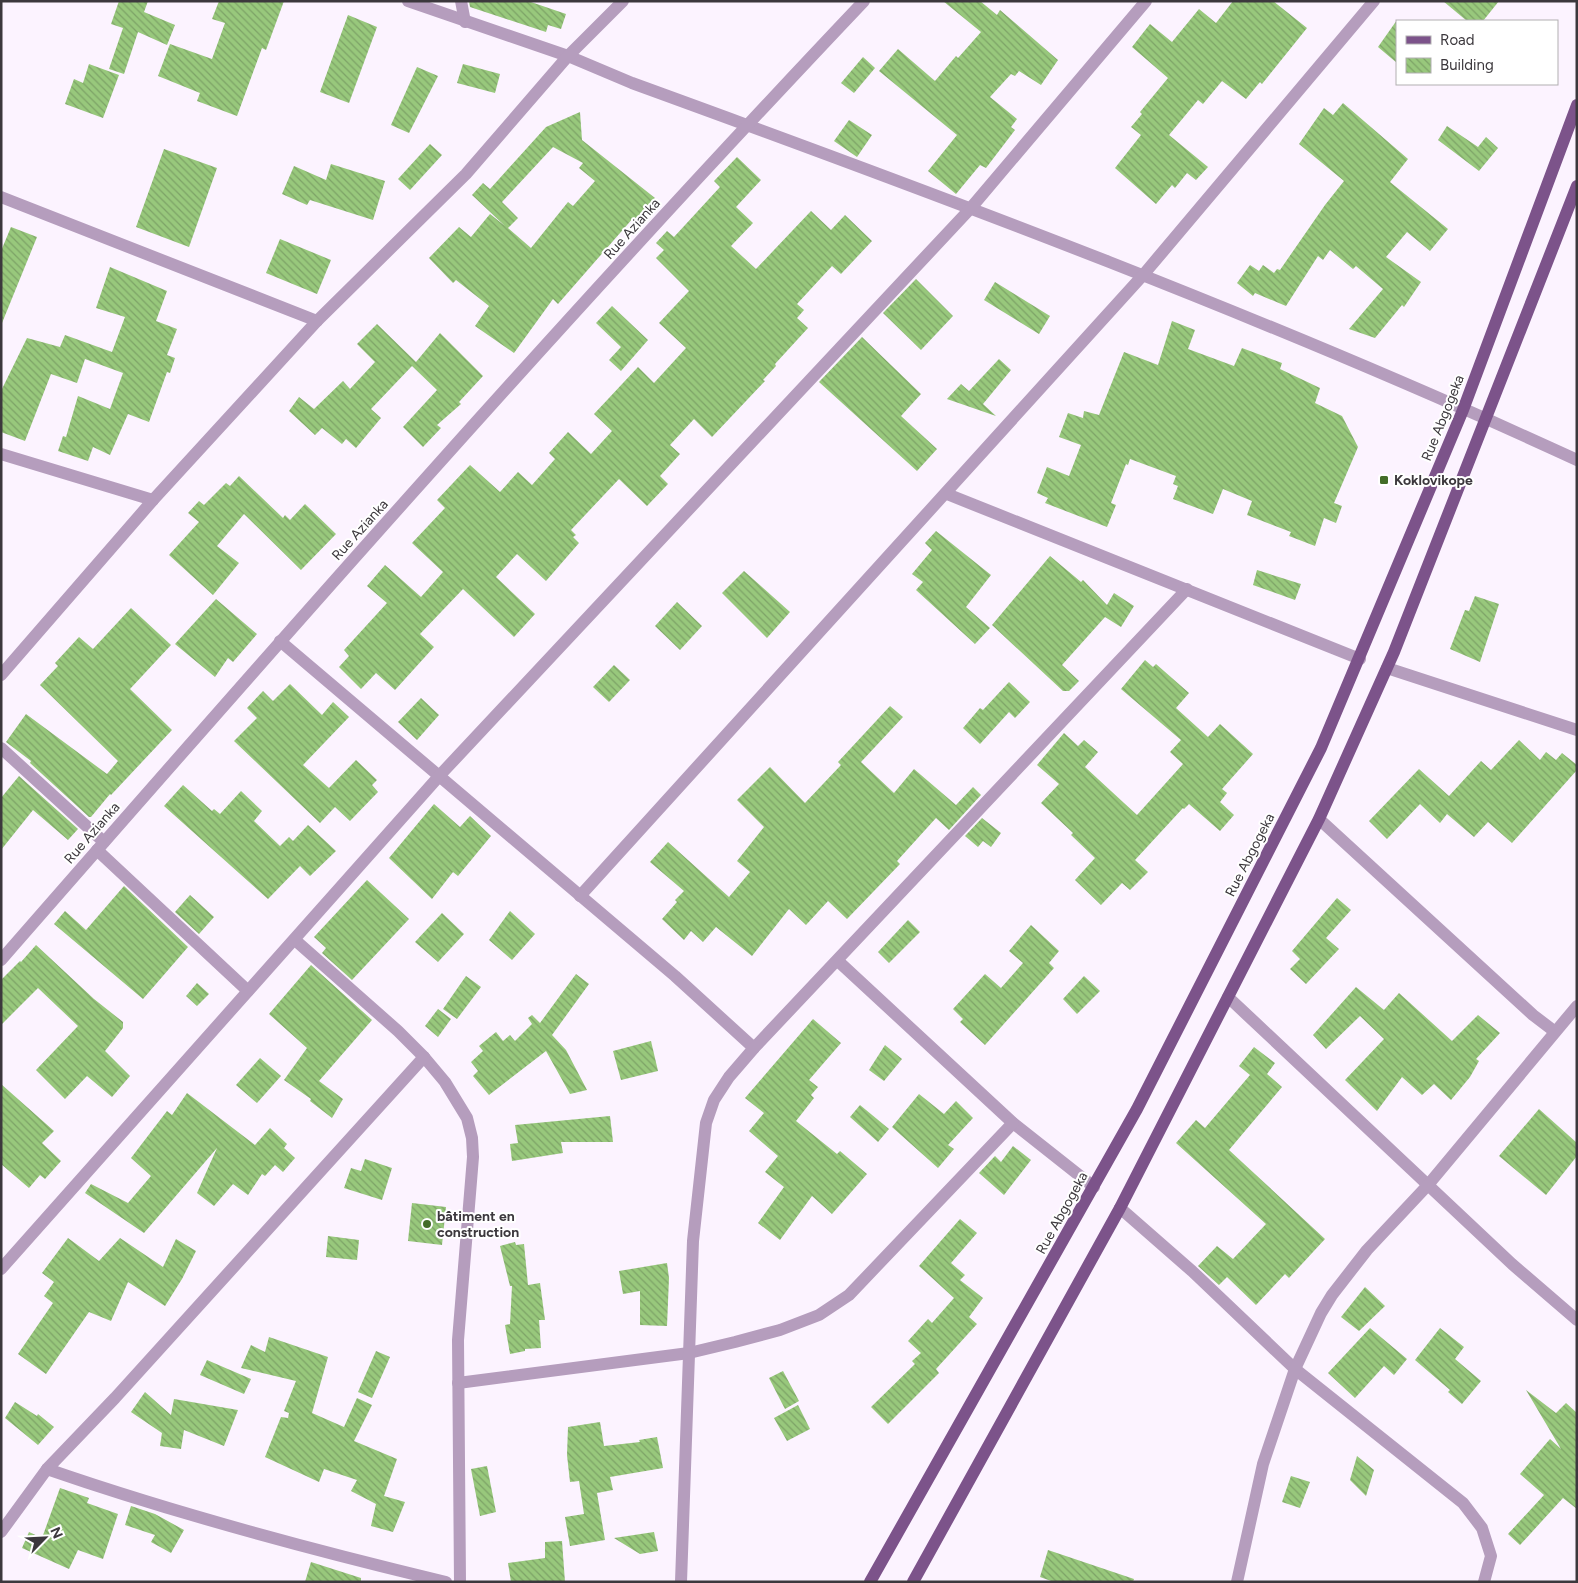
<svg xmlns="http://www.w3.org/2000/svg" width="1578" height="1583" viewBox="0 0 1578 1583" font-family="Figtree,sans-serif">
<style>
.building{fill:url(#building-back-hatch);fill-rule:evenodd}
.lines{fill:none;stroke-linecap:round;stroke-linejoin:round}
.service{stroke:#b59dbd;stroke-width:12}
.minor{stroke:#b59dbd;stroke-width:12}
.primary{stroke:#7c538a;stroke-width:12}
.poi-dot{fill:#436c28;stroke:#fff;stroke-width:2}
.labels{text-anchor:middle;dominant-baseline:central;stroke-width:4;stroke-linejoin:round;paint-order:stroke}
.street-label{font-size:14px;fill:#3c383d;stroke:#fff}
.poi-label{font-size:14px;font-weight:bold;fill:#3c383d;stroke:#fff;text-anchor:start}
</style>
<defs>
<pattern id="building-back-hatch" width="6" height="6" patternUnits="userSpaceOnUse" patternTransform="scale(1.25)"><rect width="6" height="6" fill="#98c87c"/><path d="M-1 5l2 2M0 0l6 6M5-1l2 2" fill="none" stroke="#7da367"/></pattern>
</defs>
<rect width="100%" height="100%" fill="#fcf3ff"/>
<g class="building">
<polygon points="119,1 148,1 144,12 175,25 167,45 138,32 124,74 109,69 123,28 111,24"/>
<polygon points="219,1 284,1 266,50 262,48 237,116 197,101 200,93 158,76 170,44 212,59 225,23 212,19"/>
<polygon points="469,1 528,1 566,14 561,29 548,25 546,32 470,7"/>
<polygon points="943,1 980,1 997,15 1000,10 1058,60 1041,85 1019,71 1015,76 1011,74 990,97 1017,119 1011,127 1015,130 986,168 980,165 956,194 928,171 957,135 879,71 898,49 935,81 956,56 958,58 981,32"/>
<polygon points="1233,1 1273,1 1307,28 1262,84 1260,82 1246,99 1222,81 1203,104 1198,100 1169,135 1208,167 1196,180 1187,173 1175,188 1172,185 1156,204 1115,168 1141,135 1131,127 1142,114 1140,112 1168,78 1132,47 1150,24 1172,42 1199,9 1216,23"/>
<polygon points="1443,1 1499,1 1483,21 1467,21"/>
<polygon points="348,15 377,27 349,103 320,92"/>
<polygon points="1397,20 1397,63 1378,47"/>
<polygon points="863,57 875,68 854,93 841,83"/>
<polygon points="89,64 119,75 103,118 65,104 74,79 83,83"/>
<polygon points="463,64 500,74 495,93 457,83"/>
<polygon points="417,67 438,76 409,133 391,125"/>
<polygon points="1343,103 1408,159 1390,182 1448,229 1430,251 1407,232 1386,257 1421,282 1404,307 1402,305 1375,338 1349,329 1383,289 1356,266 1353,269 1330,250 1323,260 1318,256 1286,306 1255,293 1253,296 1237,283 1250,265 1259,271 1263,265 1274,273 1277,269 1280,270 1325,205 1344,181 1299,144 1324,108 1333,115"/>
<path d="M580 112 582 140 655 198 636 219 634 217 558 304 553 299 514 353 475 326 489 306 456 280 453 283 429 258 459 227 471 237 490 214 505 226 472 195 483 183 490 189 546 127ZM553 147 583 163 579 168 595 181 573 206 568 202 531 248 508 228 518 218 502 202Z"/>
<polygon points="849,120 872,135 857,157 834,141"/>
<polygon points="1447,126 1478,147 1486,137 1498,148 1479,171 1438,140"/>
<polygon points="430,144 442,155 410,190 398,179"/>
<polygon points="164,149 217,168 189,247 136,227"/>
<polygon points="737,157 761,180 736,207 753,223 731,246 756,269 811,211 831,230 845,215 872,241 841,274 832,266 797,304 804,310 797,318 808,328 775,364 776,366 763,380 765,381 712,437 694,419 670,445 680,454 660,476 668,484 647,506 619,479 571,530 576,535 573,537 579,543 546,581 517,554 496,577 535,614 514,637 463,589 420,634 434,647 395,690 376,673 361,689 339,667 349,656 344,650 387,603 367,586 385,565 421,597 443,572 412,543 445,508 437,500 470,465 500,492 518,472 532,485 555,459 549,453 568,432 591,454 612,431 594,414 638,367 654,383 686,348 659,323 689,291 656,258 664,250 656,243 667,231 674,237 720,187 714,181"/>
<polygon points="331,164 385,181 373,220 310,200 307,205 282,194 294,166 326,180"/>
<polygon points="11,227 37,237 2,323 1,251"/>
<polygon points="280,239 331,260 317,294 266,273"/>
<polygon points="110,267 167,291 156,321 177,329 167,355 175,358 170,373 167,372 149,422 128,414 110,455 93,447 88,461 58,451 63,436 66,437 78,396 110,409 123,373 85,359 77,383 51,374 25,441 1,432 1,391 27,338 60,347 65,335 112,352 125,317 96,308"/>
<polygon points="916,279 953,316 921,350 883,313"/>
<polygon points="995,282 1050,316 1039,334 984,300"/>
<polygon points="612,306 648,340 621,371 609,360 621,347 596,323"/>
<polygon points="1172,321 1195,330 1188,349 1234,366 1242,348 1282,363 1280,369 1320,388 1315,403 1342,416 1358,447 1334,503 1342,506 1336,523 1324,518 1315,546 1289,536 1291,532 1247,515 1252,501 1223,489 1213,514 1173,499 1178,486 1173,484 1176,476 1130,459 1128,465 1126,464 1111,503 1116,505 1107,527 1045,503 1048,498 1037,493 1047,467 1069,476 1081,445 1059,437 1068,413 1083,418 1084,411 1099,415 1124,352 1158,365"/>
<polygon points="377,324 416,362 440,333 483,376 459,402 461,404 437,425 441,428 423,447 403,427 437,390 412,366 371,409 381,418 356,448 346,439 342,444 322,428 315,435 289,411 299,397 314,409 343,381 350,389 375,362 357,344"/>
<polygon points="862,337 921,394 901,416 937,449 917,471 819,382"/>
<polygon points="999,359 1011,370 983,404 996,416 947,399 961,384 969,391"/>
<polygon points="239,476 283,518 285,515 290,520 305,504 336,534 301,570 244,514 217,546 239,563 213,595 169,555 199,522 188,513 199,501 204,505 226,483 230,486"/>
<polygon points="936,531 991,575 966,607 990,628 975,644 916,590 923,582 912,574 932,550 925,543"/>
<polygon points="1050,556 1081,582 1083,580 1107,605 1114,593 1134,606 1121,627 1105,617 1062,665 1079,681 1069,691 1063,691 992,625"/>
<polygon points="1257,570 1301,584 1295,600 1253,585"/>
<polygon points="744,571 790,612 767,638 722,593"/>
<polygon points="1475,596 1499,604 1480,662 1450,649 1465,610 1469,611"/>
<polygon points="216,599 257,634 233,662 228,658 215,677 175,644"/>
<polygon points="677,602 702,626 680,650 655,626"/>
<polygon points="131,608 171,645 130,689 172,730 111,795 110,794 91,817 89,817 30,763 31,761 6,742 26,714 107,774 118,761 40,685 58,666 55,663 79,637 93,649"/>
<polygon points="1145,660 1153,667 1156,664 1189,693 1176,708 1208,737 1220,724 1253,754 1222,789 1227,793 1220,802 1234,815 1220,831 1189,804 1184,809 1183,808 1135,860 1148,872 1130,890 1122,883 1101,905 1075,880 1095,858 1071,835 1073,833 1041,803 1059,784 1037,765 1064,733 1078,746 1084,740 1098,752 1085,767 1137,815 1183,764 1170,752 1181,740 1121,689"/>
<polygon points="614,665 630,680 609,702 593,687"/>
<polygon points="1009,682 1030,702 1015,718 1009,712 980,744 963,728 980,708 983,710"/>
<polygon points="290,684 322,715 333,702 349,717 303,765 329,788 356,760 377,780 372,785 378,792 350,821 335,807 320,823 234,741 257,718 247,708 263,691 273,701"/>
<polygon points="421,698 439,715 417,740 398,722"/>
<polygon points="890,706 903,717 861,762 894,793 914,769 956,805 973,787 981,795 949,830 936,818 897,861 900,864 847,919 828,901 806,925 789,909 752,956 716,927 703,942 691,931 684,940 662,919 677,902 675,900 684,891 650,862 668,842 729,897 750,872 737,861 764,827 737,800 770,767 805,803 841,765 838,762"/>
<polygon points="1519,740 1540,760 1546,752 1556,760 1562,753 1577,765 1577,770 1512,843 1488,822 1474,837 1447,814 1440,823 1420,804 1387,839 1369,821 1419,769 1449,796 1481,761 1491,770"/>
<polygon points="19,776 78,829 68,840 33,810 1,850 1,798"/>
<polygon points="183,785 212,811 214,809 220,814 241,791 262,811 254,821 280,846 289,837 293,841 308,825 336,851 310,876 300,866 268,899 164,806"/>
<polygon points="434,804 460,827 470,816 491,836 458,876 453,872 432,899 389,858"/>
<polygon points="982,818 1001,833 991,847 983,841 978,847 965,836"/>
<polygon points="367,880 409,919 352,980 322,953 326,948 314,937"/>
<polygon points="124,886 188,947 143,999 54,924 65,911 86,930"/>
<polygon points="190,895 214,917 199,934 175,912"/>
<polygon points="1337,898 1351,910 1326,938 1339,949 1306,984 1290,969 1300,959 1292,951"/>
<polygon points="510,911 535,934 512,960 489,940"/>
<polygon points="442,913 464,934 438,962 415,942"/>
<polygon points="908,920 920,932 889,963 878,952"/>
<polygon points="1031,925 1059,951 1049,963 1054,968 985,1045 960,1022 963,1019 953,1009 985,974 1001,988 1023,963 1009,951"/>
<polygon points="36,945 94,999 123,1022 123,1028 105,1051 130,1076 112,1097 87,1076 65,1099 36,1070 78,1026 38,988 1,1025 1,980 20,961 21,962"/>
<polygon points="311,965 372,1020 319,1081 343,1099 332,1118 310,1101 311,1099 284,1080 307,1048 269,1014"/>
<polygon points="576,974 589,984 552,1035 566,1050 587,1090 570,1094 546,1051 489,1095 473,1076 478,1071 471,1062 483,1051 479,1046 496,1032 503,1041 510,1035 515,1041 532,1024 528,1018 532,1015 540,1023"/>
<polygon points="466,976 481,987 457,1019 443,1009"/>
<polygon points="1084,976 1100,991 1077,1014 1063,999"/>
<polygon points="197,983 209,994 197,1006 186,996"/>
<polygon points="1356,987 1384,1010 1399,993 1452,1041 1478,1015 1500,1033 1476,1059 1479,1061 1470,1077 1451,1100 1434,1084 1422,1095 1402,1077 1377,1111 1345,1080 1384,1039 1360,1016 1326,1049 1313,1035"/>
<polygon points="438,1009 451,1019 438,1037 425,1026"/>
<polygon points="813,1019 841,1043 809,1080 818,1087 811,1095 814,1098 796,1121 837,1154 840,1151 867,1174 832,1214 812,1196 780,1240 758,1223 784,1187 765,1172 778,1156 749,1131 764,1113 745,1098"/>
<polygon points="651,1041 658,1071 621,1080 613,1051"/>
<polygon points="885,1045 902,1059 884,1081 869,1070"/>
<polygon points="1254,1047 1275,1063 1267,1074 1282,1087 1229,1150 1325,1239 1289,1278 1285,1274 1256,1305 1227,1277 1219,1285 1198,1266 1217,1246 1233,1259 1266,1224 1176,1143 1196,1120 1205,1128 1250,1075 1239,1066"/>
<polygon points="260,1058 281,1076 257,1103 236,1085"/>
<polygon points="1,1084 54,1131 42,1143 61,1161 45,1179 40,1175 29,1188 1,1164"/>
<polygon points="187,1093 255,1145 270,1128 287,1144 284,1148 295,1158 283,1172 275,1165 265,1176 262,1174 248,1195 233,1184 214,1206 197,1193 217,1148 144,1233 85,1193 91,1184 128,1203 151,1176 131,1158 167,1111 172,1115"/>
<polygon points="919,1094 944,1114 956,1101 973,1118 948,1145 954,1149 938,1168 892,1127"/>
<polygon points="860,1105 889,1129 878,1142 850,1117"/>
<polygon points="1539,1109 1577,1143 1577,1156 1546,1195 1499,1156"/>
<polygon points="610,1116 613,1142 561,1142 563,1153 512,1161 510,1144 518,1143 515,1125"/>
<polygon points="1013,1146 1031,1160 1004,1195 979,1173 995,1156 1001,1162"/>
<polygon points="365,1159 392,1168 382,1200 344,1188 351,1168 361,1171"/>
<polygon points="412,1203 446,1207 442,1245 408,1241"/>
<polygon points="960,1219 977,1233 951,1263 965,1275 960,1280 983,1298 969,1317 977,1324 936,1369 939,1373 888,1424 871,1407 915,1364 912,1361 921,1353 908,1341 928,1319 932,1323 954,1298 919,1266"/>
<polygon points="328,1236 359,1240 357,1260 326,1257"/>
<polygon points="68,1238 99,1261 120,1238 163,1267 176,1239 196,1251 182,1279 165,1306 128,1282 111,1321 89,1312 46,1374 18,1354 53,1303 44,1296 54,1282 42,1273"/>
<polygon points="515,1242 516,1245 524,1244 528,1285 540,1283 545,1320 539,1320 541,1348 525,1349 525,1351 510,1354 505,1325 510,1324 512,1286 510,1286 500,1246"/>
<polygon points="667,1263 669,1278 667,1326 640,1325 640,1291 623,1294 619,1271"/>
<polygon points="1365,1287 1385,1306 1359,1331 1341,1317"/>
<polygon points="1370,1328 1407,1359 1394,1375 1384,1366 1355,1398 1328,1373"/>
<polygon points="1440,1328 1464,1347 1455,1359 1481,1381 1462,1404 1448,1392 1450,1390 1415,1360"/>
<polygon points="269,1337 328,1357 312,1413 344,1427 357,1398 372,1405 354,1441 397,1459 384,1496 405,1502 393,1532 371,1526 376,1504 351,1491 357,1480 324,1469 319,1482 265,1457 281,1417 288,1418 289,1413 284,1411 296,1381 241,1368 251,1345 265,1352"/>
<polygon points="376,1351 390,1357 372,1398 358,1392"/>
<polygon points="207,1360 251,1379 244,1394 200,1375"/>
<polygon points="783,1371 799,1401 785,1409 769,1378"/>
<polygon points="1526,1390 1556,1413 1566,1403 1577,1413 1577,1509 1563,1498 1520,1545 1508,1534 1544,1495 1520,1474 1550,1439 1561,1449"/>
<polygon points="145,1392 171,1415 174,1399 238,1410 224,1446 184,1430 181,1449 160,1446 162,1433 131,1412"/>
<polygon points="15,1402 37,1416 38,1414 54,1427 38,1445 5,1418"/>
<polygon points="798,1405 810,1429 787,1441 774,1418"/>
<polygon points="600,1422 604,1446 640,1442 639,1440 657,1437 663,1468 610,1477 613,1490 597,1493 605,1540 570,1546 565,1517 584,1514 579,1481 570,1482 567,1455 568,1427"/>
<polygon points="1357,1456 1374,1470 1366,1496 1350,1480"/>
<polygon points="487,1466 496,1512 480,1516 471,1469"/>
<polygon points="1291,1476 1310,1482 1300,1508 1282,1502"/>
<polygon points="60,1488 89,1498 87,1503 118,1514 103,1559 78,1550 69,1569 22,1548 29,1532 42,1538"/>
<polygon points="131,1506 155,1514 184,1530 171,1553 151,1542 155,1535 125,1525"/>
<polygon points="654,1532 658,1551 640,1554 614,1538"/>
<polygon points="562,1541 565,1582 511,1582 508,1563 545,1558 545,1542"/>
<polygon points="1048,1550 1134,1579 1133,1582 1054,1582 1040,1577"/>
<polygon points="311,1562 361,1578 361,1582 305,1582"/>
</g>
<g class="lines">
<g class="service">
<polyline points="1,748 104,842"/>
<polyline points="97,850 248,991"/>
</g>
<g class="minor">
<path d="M408 1 568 56 632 83C951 199 1269 318 1577 460"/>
<polyline points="461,1 465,22"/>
<polyline points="1,197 317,321"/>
<polyline points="1,454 153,500"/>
<polyline points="947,494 1360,659"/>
<polyline points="280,641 675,976 754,1048"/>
<polyline points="1387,668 1577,730"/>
<polyline points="1,675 153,500 317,321 466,174 568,56 623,1"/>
<polyline points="1319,819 1533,1015 1554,1031"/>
<polyline points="580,896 1144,274 1374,1"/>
<polyline points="295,940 398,1031 424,1057 445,1082 467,1118 472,1138 473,1157 458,1340 460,1582"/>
<path d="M1 960C284 636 568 313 864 1"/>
<polyline points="838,961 1013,1123 1094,1187"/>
<polyline points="1228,997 1512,1264 1577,1320"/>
<polyline points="1120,1208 1192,1271 1295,1369 1463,1503 1482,1528 1491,1556 1484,1582"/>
<polyline points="1,1269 441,774 970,209 1146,1"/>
<polyline points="458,1383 689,1353 735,1342 780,1330 819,1315 849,1295 1013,1123"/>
<path d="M47 1469C177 1514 312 1550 446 1582"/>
<polyline points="1,1532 47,1469 115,1398 424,1057"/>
<polyline points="681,1582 693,1241 706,1123 714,1100 729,1077 754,1048 1187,589"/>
<polyline points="1237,1582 1263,1464 1295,1369 1321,1313 1332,1295 1367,1250 1428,1185 1577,1006"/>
</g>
<g class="primary">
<polyline points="870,1582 1137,1109 1321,748 1463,410 1577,105"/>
<polyline points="913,1582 1120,1208 1319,819 1394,652 1577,186"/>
</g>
</g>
<g class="poi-dot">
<rect x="1379" y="475" width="10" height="10" rx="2.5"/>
<circle cx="427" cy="1224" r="5"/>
</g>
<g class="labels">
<g class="street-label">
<text transform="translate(632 229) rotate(-48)">Rue Azianka</text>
<text transform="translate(1443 418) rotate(-68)">Rue Abgogeka</text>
<text transform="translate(360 530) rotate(-48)">Rue Azianka</text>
<text transform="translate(92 833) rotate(-49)">Rue Azianka</text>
<text transform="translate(1250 855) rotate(-63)">Rue Abgogeka</text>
<text transform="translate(1062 1213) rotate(-61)">Rue Abgogeka</text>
</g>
<g class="poi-label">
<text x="1394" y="480">Koklovikope</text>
<text x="437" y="1216">bâtiment en<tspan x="437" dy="16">construction</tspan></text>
</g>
</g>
<rect width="1578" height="1583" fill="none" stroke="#3c383d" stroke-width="5"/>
<rect x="1396" y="20" width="162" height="65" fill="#ffffff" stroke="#b1afb1"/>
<rect x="1406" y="36" width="25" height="8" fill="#7c538a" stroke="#b1afb1"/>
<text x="1440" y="45" font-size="15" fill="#3c383d">Road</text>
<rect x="1406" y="58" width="25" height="15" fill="url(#building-back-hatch)" stroke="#b1afb1"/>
<text x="1440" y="70" font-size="15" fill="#3c383d">Building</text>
<g transform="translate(45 1538) rotate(66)" stroke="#ffffff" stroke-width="4" paint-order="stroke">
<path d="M0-4L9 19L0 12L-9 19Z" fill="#3c383d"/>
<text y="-8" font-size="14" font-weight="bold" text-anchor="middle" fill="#3c383d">N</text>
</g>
</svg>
